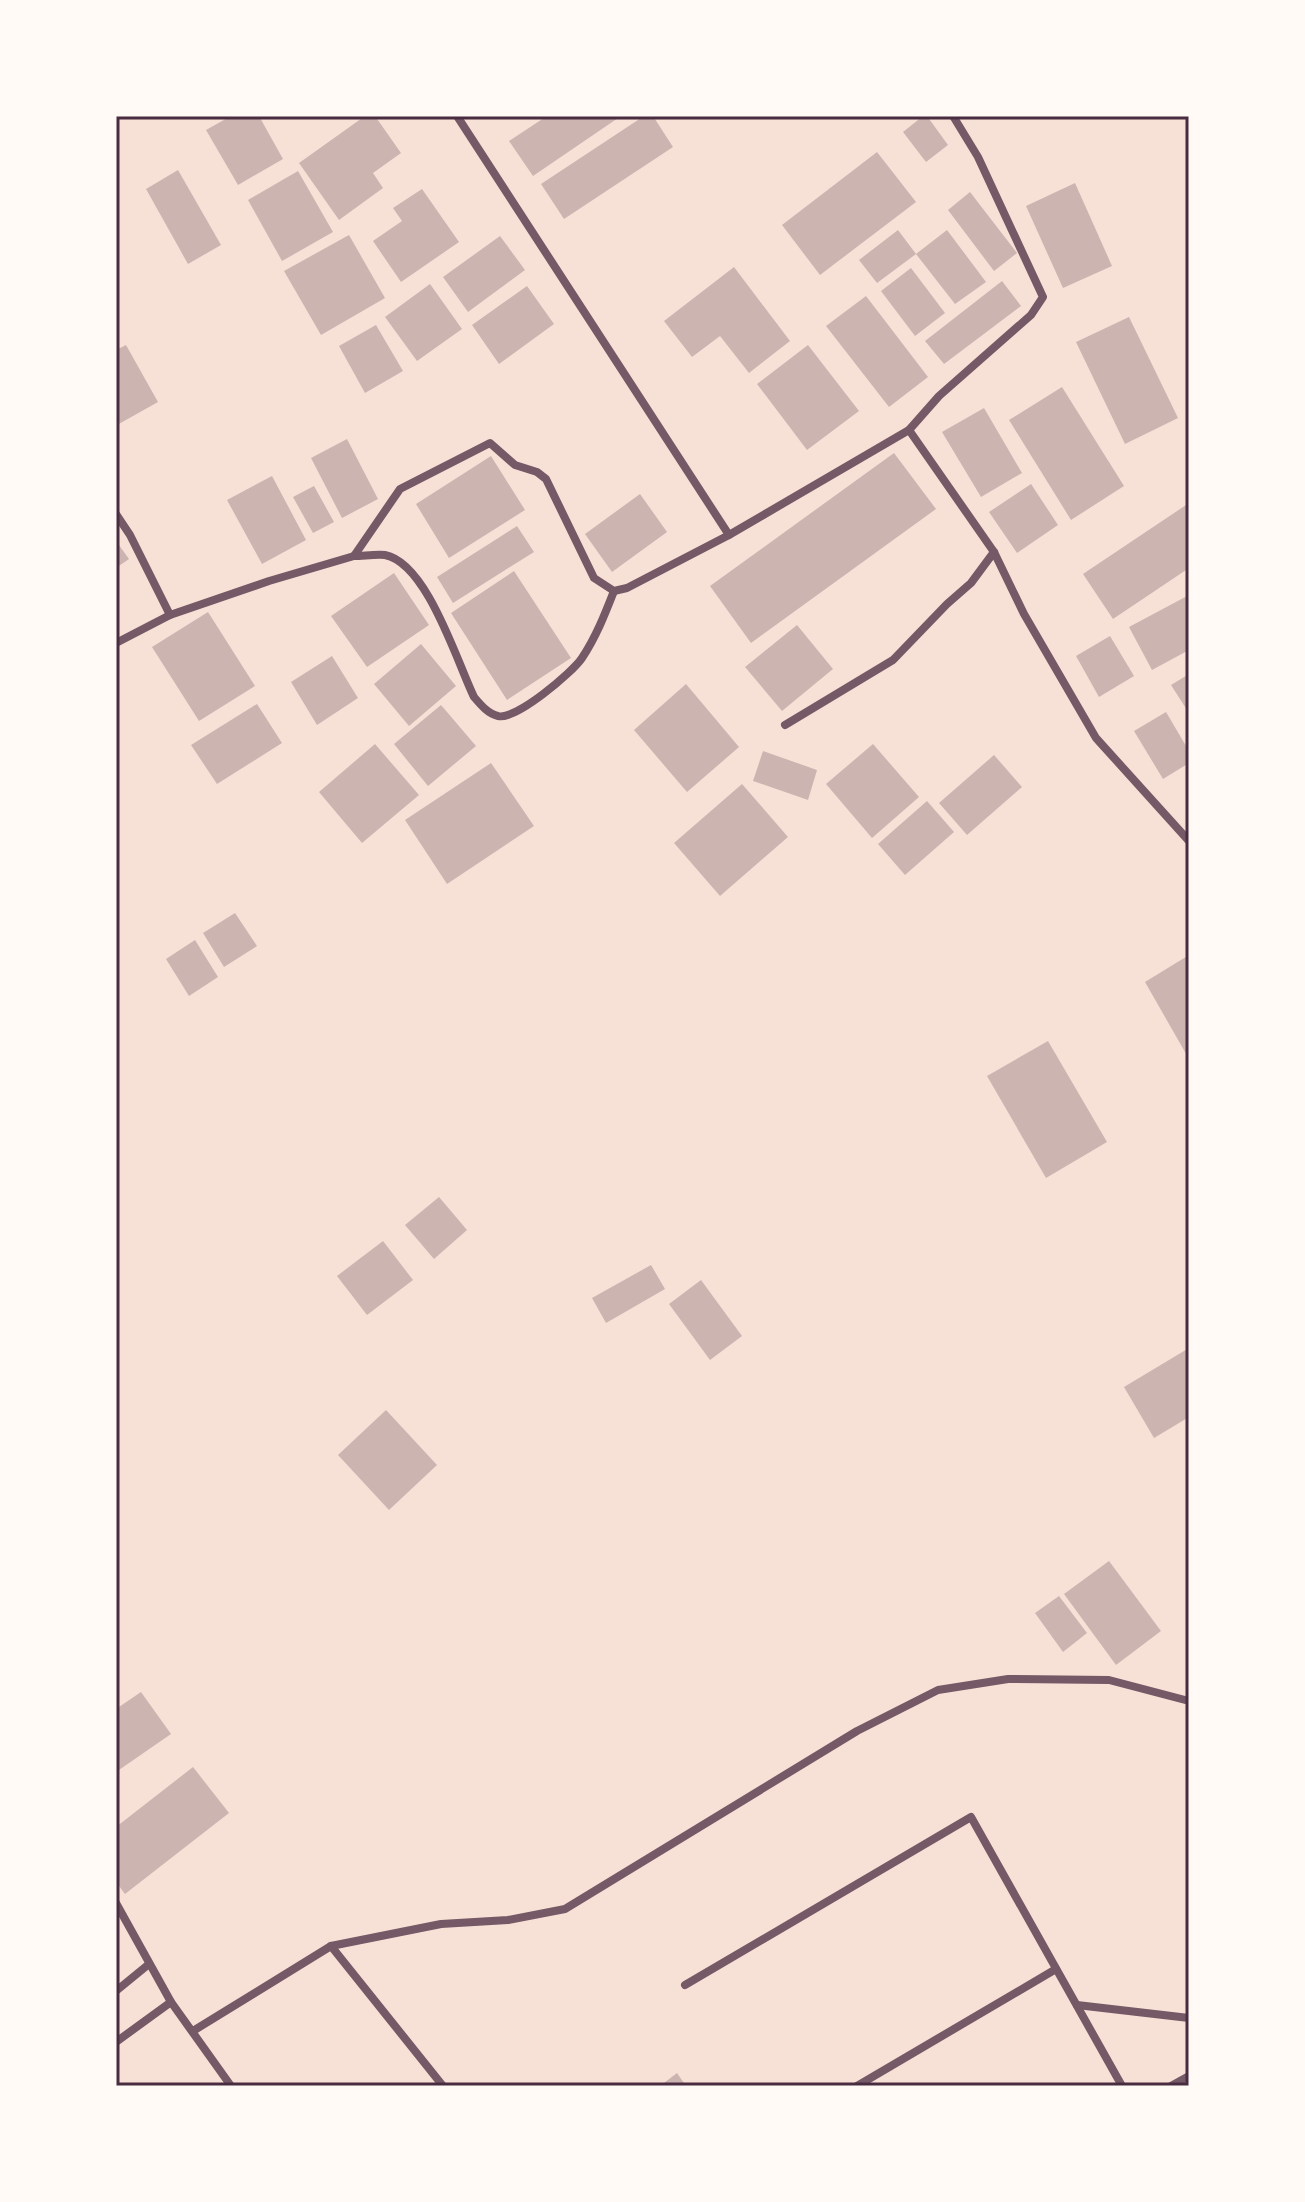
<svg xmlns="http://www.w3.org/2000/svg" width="1305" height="2202" viewBox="0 0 1305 2202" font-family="'Playfair Display',serif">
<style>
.building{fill:#ccb4b1}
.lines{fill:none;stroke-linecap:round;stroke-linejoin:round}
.minor{stroke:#755966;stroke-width:8}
.neatline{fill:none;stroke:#4a2c40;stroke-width:3}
</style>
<rect width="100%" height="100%" fill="#f7e1d7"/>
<g class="building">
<polygon points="231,116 259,116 283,159 238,185 206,130"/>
<polygon points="365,116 375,116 401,153 373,173 383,188 339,220 299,163"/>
<polygon points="547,116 621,116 533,176 509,141"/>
<polygon points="644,116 653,116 673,147 564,219 541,184"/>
<polygon points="923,116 927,116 948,145 926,162 903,132"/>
<polygon points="877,152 916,202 820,275 782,225"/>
<polygon points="178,170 221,245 188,264 146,189"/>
<polygon points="298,171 333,232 282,261 248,200"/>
<polygon points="1075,183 1112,266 1063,288 1026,206"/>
<polygon points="422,189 459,242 401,282 373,241 402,221 393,208"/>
<polygon points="970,192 1017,253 994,271 948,210"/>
<polygon points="898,230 916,254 877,283 859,260"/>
<polygon points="947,230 986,282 955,304 916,254"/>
<polygon points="349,235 385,298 321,335 284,271"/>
<polygon points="500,236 525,270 468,312 443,277"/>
<polygon points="734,267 790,341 749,373 720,336 692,357 664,321"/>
<polygon points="911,268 945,313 915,336 881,291"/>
<polygon points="1002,281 1021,306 944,364 925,341"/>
<polygon points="430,284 462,329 417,361 385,317"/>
<polygon points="527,286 554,324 499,364 472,325"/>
<polygon points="866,296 928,377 889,407 826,326"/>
<polygon points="1129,317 1178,418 1125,444 1076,342"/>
<polygon points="376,325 403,371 365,393 339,346"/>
<polygon points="126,345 158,402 117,425 116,350"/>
<polygon points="808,345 859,411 807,450 757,384"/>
<polygon points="1062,387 1124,486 1071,520 1009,420"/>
<polygon points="984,408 1022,473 981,497 942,432"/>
<polygon points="347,439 378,499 342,518 311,458"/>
<polygon points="894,453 936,509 751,643 710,586"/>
<polygon points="491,456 525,510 449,558 416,504"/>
<polygon points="272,476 306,540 262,564 227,500"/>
<polygon points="1031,484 1058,525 1017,553 989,512"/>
<polygon points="314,486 334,522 313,533 293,497"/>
<polygon points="640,494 667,532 612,572 585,534"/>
<polygon points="1189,503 1189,568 1113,619 1083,574"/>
<polygon points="517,526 534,552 453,603 437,577"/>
<polygon points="116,541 129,559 116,568"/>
<polygon points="514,571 571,658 507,700 451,613"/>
<polygon points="394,573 429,625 367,667 331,616"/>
<polygon points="1189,595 1189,650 1152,670 1129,627"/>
<polygon points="208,612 255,686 199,721 152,647"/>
<polygon points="797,625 833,669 782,711 745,667"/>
<polygon points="1110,636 1134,676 1099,697 1076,656"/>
<polygon points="421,644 456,686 409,726 374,684"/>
<polygon points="332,656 358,698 317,725 291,682"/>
<polygon points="1189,674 1189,713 1171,685"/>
<polygon points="686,684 739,747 687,792 634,730"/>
<polygon points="257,704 282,743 217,784 191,745"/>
<polygon points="441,705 476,746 428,786 394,744"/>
<polygon points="1166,712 1189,751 1189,763 1163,779 1134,731"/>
<polygon points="375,744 419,795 362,843 319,792"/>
<polygon points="873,744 919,797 872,838 826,784"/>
<polygon points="763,751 817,770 808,800 753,781"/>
<polygon points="994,755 1022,787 967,835 939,803"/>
<polygon points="491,763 534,826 447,884 405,820"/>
<polygon points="742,784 788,837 720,896 674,843"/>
<polygon points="927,801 954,832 905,875 878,844"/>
<polygon points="235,913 257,946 224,967 203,933"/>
<polygon points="195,940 218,977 189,996 166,959"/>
<polygon points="1189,955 1189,1059 1145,982"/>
<polygon points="1048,1041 1107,1142 1046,1178 987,1076"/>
<polygon points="439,1197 467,1230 434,1259 405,1225"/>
<polygon points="383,1241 413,1280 367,1315 337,1276"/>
<polygon points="651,1265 665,1289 606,1323 592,1298"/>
<polygon points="701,1280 742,1336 710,1360 669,1304"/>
<polygon points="1189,1348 1189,1417 1154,1438 1124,1387"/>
<polygon points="386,1410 437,1465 389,1510 338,1455"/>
<polygon points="1109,1561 1161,1631 1116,1665 1064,1594"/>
<polygon points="1059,1596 1087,1633 1063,1652 1035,1613"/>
<polygon points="141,1692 171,1734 116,1772 116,1709"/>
<polygon points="193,1767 229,1813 125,1894 116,1882 116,1827"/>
<polygon points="677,2073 686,2086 660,2086"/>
</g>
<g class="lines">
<g class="minor">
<polyline points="457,116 729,535"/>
<polyline points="953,116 978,157 1043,297 1031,315 939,396 909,430 994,552 1024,614 1096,738 1189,841"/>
<polyline points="116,514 130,535 170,615"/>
<path d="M354 556C363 556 376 554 385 555 427 563 457 662 474 697 480 704 488 714 498 716 515 721 573 672 582 658 596 637 605 614 614 591"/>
<polyline points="116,643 170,615 269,581 354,556 400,489 490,443 515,465 537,472 546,479 594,578 614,591 627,588 729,535 909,430"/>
<polyline points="785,725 893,660 947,604 971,583 994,552"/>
<polyline points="116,1903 171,2002 231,2086"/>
<polyline points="331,1946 441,1924 508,1920 565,1909 857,1731 938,1690 1008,1679 1109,1680 1189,1701"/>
<polyline points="685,1985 971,1817 1122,2086"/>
<polyline points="116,1991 149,1964"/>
<polyline points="1077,2005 1189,2018"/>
<polyline points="193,2031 331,1946 443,2086"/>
<polyline points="116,2042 171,2002"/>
<polyline points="857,2086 1056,1969"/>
<polyline points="1171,2086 1189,2076"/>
</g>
</g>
<rect width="1305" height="2202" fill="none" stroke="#fffaf5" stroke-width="236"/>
<rect x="118" y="118" width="1069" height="1966" class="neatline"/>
</svg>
